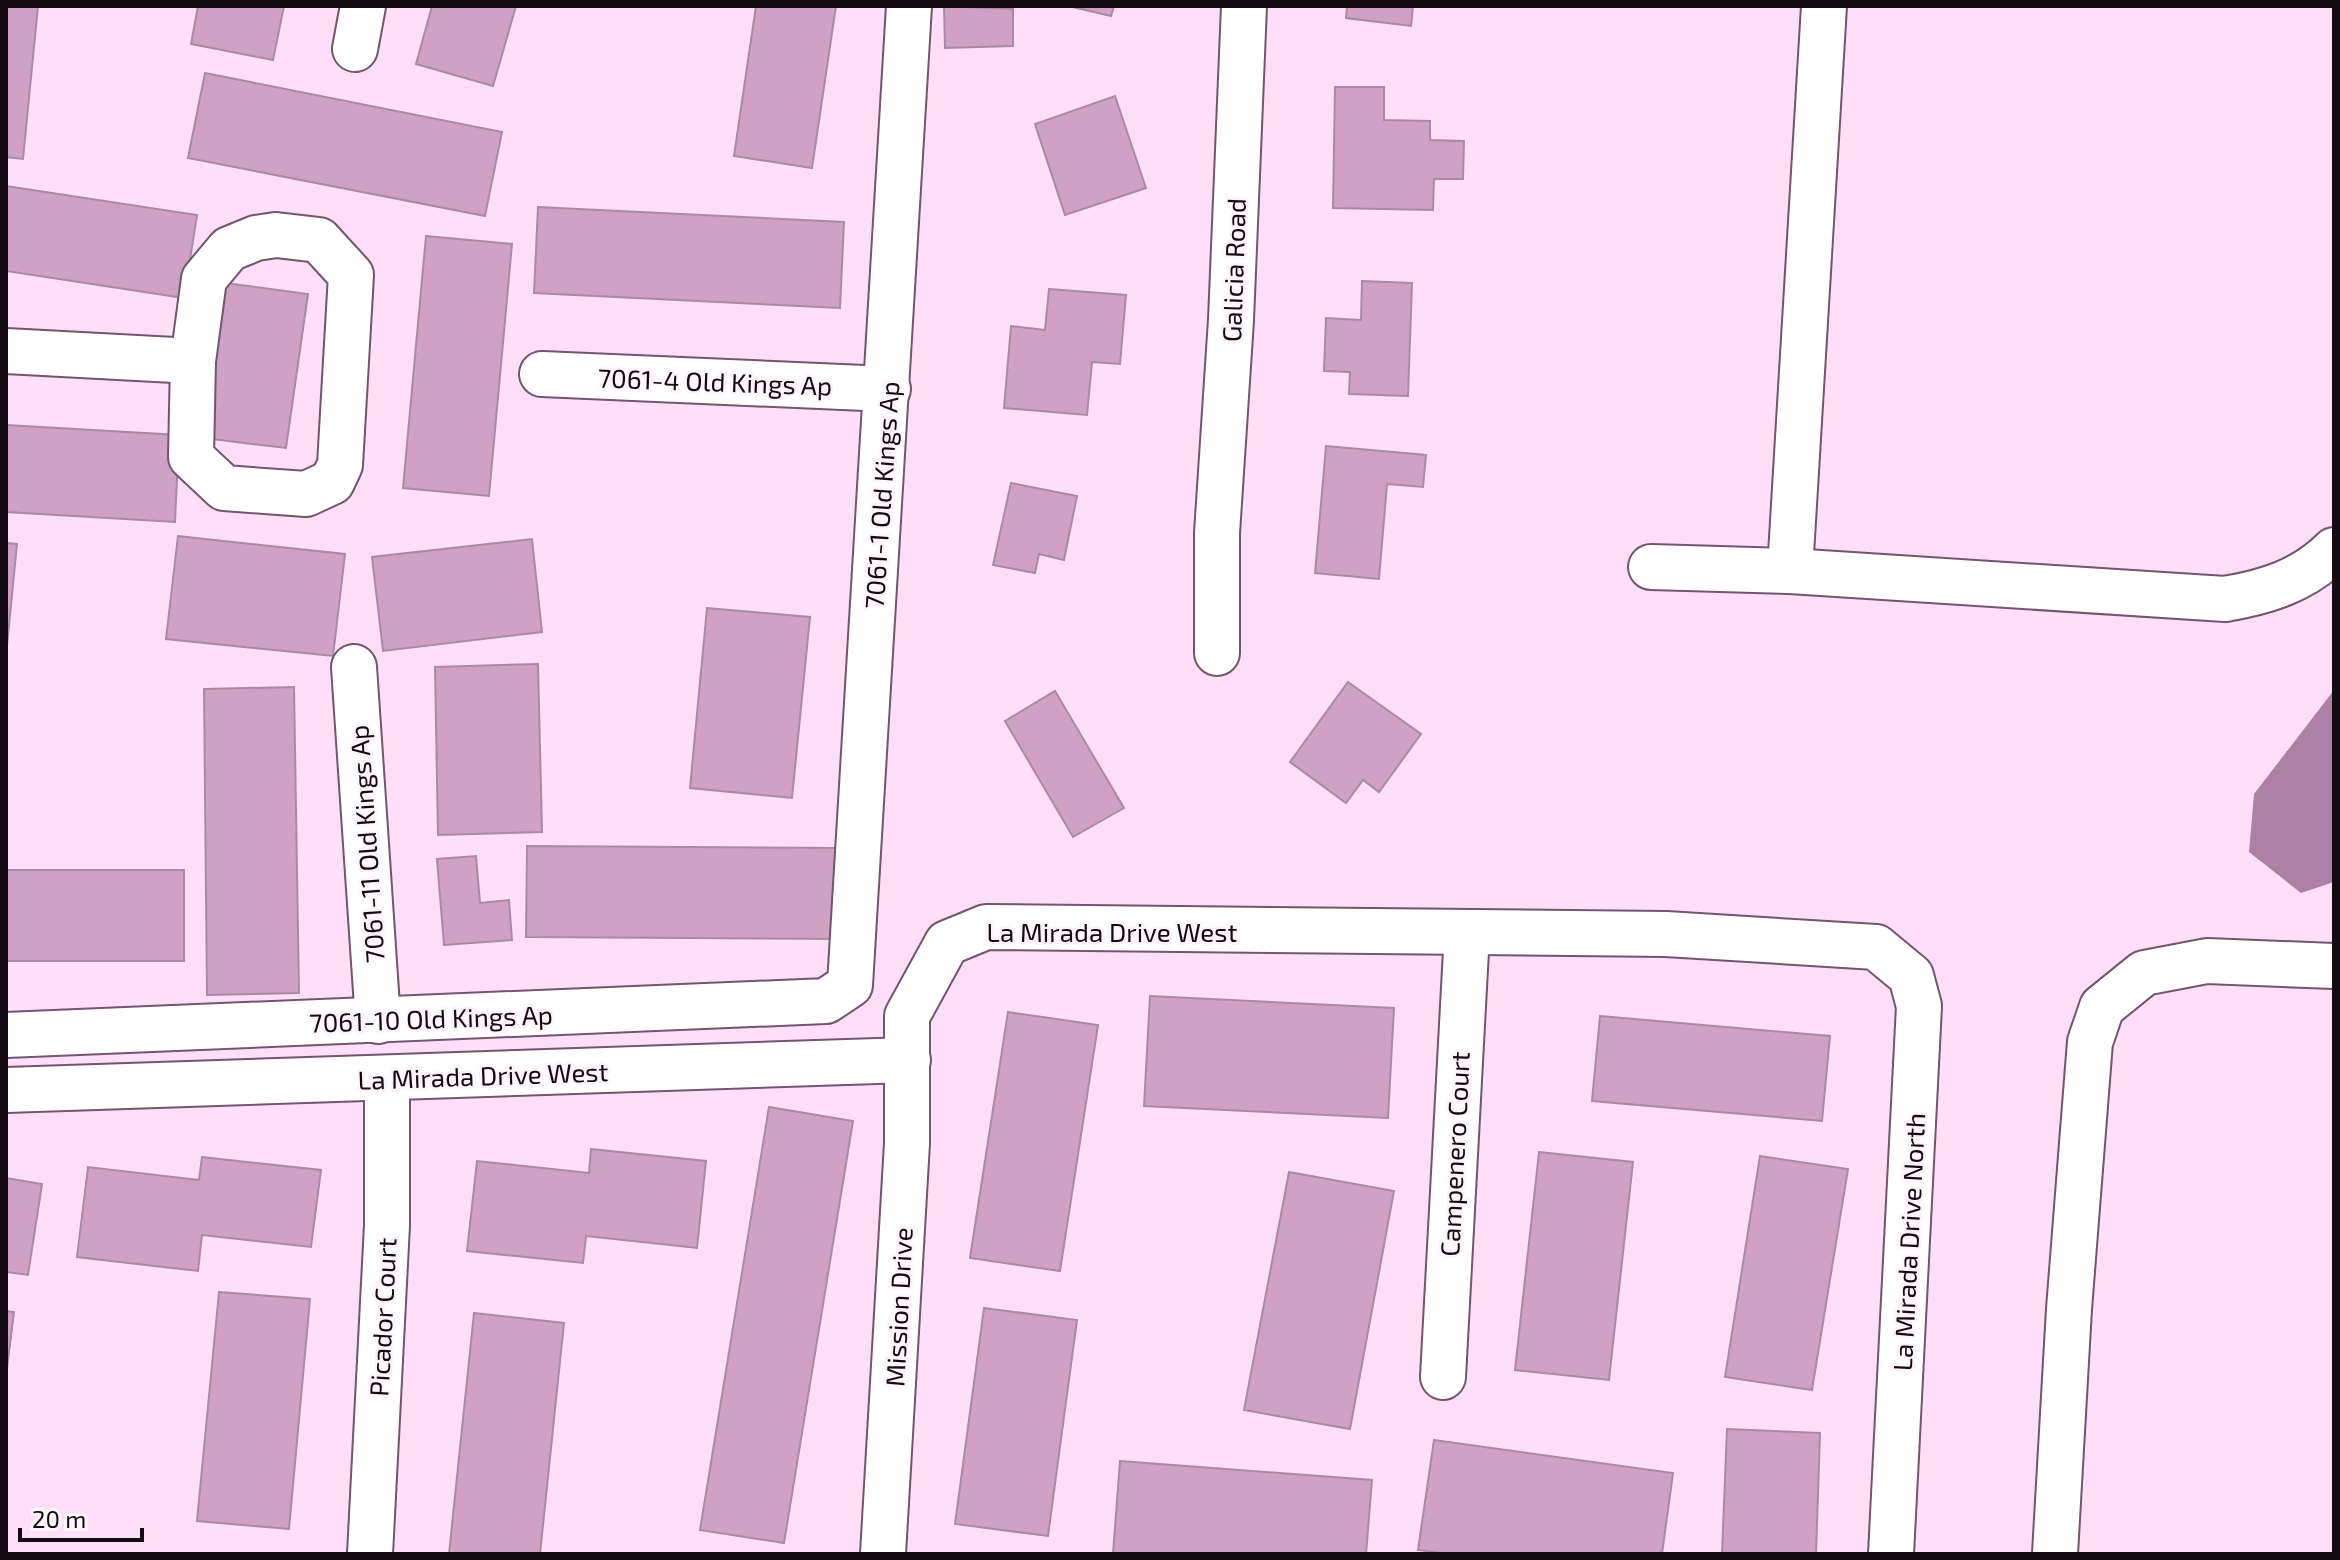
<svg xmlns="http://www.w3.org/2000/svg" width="2340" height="1560" viewBox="0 0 2340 1560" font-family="'Exo 2',sans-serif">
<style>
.water{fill:#ad81a5}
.building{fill:#cfa1c5;stroke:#a88ba2;stroke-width:2}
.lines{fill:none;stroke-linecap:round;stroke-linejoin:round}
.minor-casing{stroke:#71566c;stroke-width:48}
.minor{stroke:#fff;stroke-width:44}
.labels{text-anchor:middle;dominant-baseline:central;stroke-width:6;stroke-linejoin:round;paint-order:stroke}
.street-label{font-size:26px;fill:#140a12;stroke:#fcf5fa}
</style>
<rect width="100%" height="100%" fill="#ffdff8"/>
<polygon class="water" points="2334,690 2334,882 2301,893 2249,852 2254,794"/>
<g class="building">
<polygon points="6,6 38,6 23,159 6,157"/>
<polygon points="198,6 284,6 273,60 191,44"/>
<polygon points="432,6 516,6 493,86 416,64"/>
<polygon points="756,6 836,6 812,168 734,156"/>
<polygon points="944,6 1013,9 1013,46 945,48"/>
<polygon points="1068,6 1114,6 1111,16"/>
<polygon points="1347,6 1413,6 1411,26 1346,18"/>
<polygon points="205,73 502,132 485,216 188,158"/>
<polygon points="1335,87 1384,87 1384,120 1430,121 1430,140 1464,141 1463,179 1434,179 1433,210 1333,208"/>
<polygon points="1115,96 1146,188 1065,215 1035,124"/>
<polygon points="6,186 197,215 184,298 6,271"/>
<polygon points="538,207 844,222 840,308 534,293"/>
<polygon points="426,236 512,244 489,496 403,488"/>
<polygon points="1362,281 1412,283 1408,396 1349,394 1350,372 1324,371 1326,318 1361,320"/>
<polygon points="225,283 308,294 286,448 203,438"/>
<polygon points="1049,289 1126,295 1120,364 1092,362 1087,415 1004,408 1011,326 1045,330"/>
<polygon points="6,425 179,435 175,522 6,512"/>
<polygon points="1326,446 1426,455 1423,487 1387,484 1379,579 1315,573"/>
<polygon points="1011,483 1077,496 1064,560 1039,554 1035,573 993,565"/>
<polygon points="178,536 345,554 333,656 166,639"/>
<polygon points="532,539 542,632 383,651 372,557"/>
<polygon points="6,543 17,544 6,656"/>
<polygon points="707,608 810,617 792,798 690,788"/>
<polygon points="538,664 542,832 438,835 435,667"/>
<polygon points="1348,682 1421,734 1379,792 1363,780 1346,803 1290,762"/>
<polygon points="294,687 299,993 207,995 204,689"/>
<polygon points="1055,691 1124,808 1073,837 1005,721"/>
<polygon points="527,846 836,848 835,939 526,937"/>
<polygon points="476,856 480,903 509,900 512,940 444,945 437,859"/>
<rect x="6" y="870" width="178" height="91"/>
<polygon points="1150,996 1394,1008 1388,1118 1144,1106"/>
<polygon points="1008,1012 1098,1025 1060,1271 970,1258"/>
<polygon points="1600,1016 1830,1036 1822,1121 1592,1101"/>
<polygon points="769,1107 853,1121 784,1543 700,1530"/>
<polygon points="591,1149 706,1161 697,1248 586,1236 583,1263 467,1251 477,1161 589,1173"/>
<polygon points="1539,1152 1633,1162 1609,1380 1515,1370"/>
<polygon points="1760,1156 1848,1169 1812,1390 1725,1377"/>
<polygon points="202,1157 321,1170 311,1247 202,1235 198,1271 77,1257 88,1167 199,1180"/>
<polygon points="1289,1172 1394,1191 1350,1429 1244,1410"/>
<polygon points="6,1178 42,1184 28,1275 6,1272"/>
<polygon points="219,1292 310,1299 289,1529 197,1521"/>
<polygon points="984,1308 1077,1320 1048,1536 955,1524"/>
<polygon points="6,1311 14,1312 6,1376"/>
<polygon points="474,1313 564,1323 540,1554 449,1554"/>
<polygon points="1727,1429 1820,1433 1816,1554 1722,1554"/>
<polygon points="1434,1440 1673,1473 1662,1554 1448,1554 1418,1550"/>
<polygon points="1120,1461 1372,1480 1366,1554 1113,1554"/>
</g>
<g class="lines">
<g class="minor-casing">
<g id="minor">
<polyline points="355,49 363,6"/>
<polygon points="276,235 319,240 351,275 340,465 332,482 306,494 224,488 191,457 193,361 204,279 229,249 256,238"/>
<polyline points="6,351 193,361"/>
<polyline points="542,374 888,389"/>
<path d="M1651 567 1790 571 2225 599C2266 592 2303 581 2334 550"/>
<polyline points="1790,571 1824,6"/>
<polyline points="1217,653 1217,533 1231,320 1244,6"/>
<polyline points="354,667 378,1021"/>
<polyline points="6,1035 826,1001 850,985 909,6"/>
<polyline points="6,1090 908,1060"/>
<polyline points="1443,1377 1467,932"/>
<polyline points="370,1554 387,1225 387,1079"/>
<polyline points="883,1554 907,1143 907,1016 947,943 986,927 1666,934 1876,947 1911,976 1919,1006 1891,1554"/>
<polyline points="2055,1554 2069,1309 2090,1042 2102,1007 2144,973 2207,961 2334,966"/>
</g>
</g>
<use href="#minor" class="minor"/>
</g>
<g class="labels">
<g class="street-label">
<text transform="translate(1233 270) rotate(-88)">Galicia Road</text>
<text transform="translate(715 381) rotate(2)">7061-4 Old Kings Ap</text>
<text transform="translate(881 495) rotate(-86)">7061-1 Old Kings Ap</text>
<text transform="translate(366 844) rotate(-94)">7061-11 Old Kings Ap</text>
<text x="1112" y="931">La Mirada Drive West</text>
<text transform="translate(431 1018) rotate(-2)">7061-10 Old Kings Ap</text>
<text transform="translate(483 1075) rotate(-2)">La Mirada Drive West</text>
<text transform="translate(1454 1154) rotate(-87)">Campenero Court</text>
<text transform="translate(1908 1242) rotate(-87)">La Mirada Drive North</text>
<text transform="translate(898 1307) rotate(-87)">Mission Drive</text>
<text transform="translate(382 1317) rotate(-87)">Picador Court</text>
</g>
</g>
<rect width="2340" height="1560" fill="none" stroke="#140a12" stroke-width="16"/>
<path d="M20 1528v12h122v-12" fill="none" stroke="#140a12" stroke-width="4"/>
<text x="32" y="1528" font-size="24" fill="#140a12" stroke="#fcf5fa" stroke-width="6" paint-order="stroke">20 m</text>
</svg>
